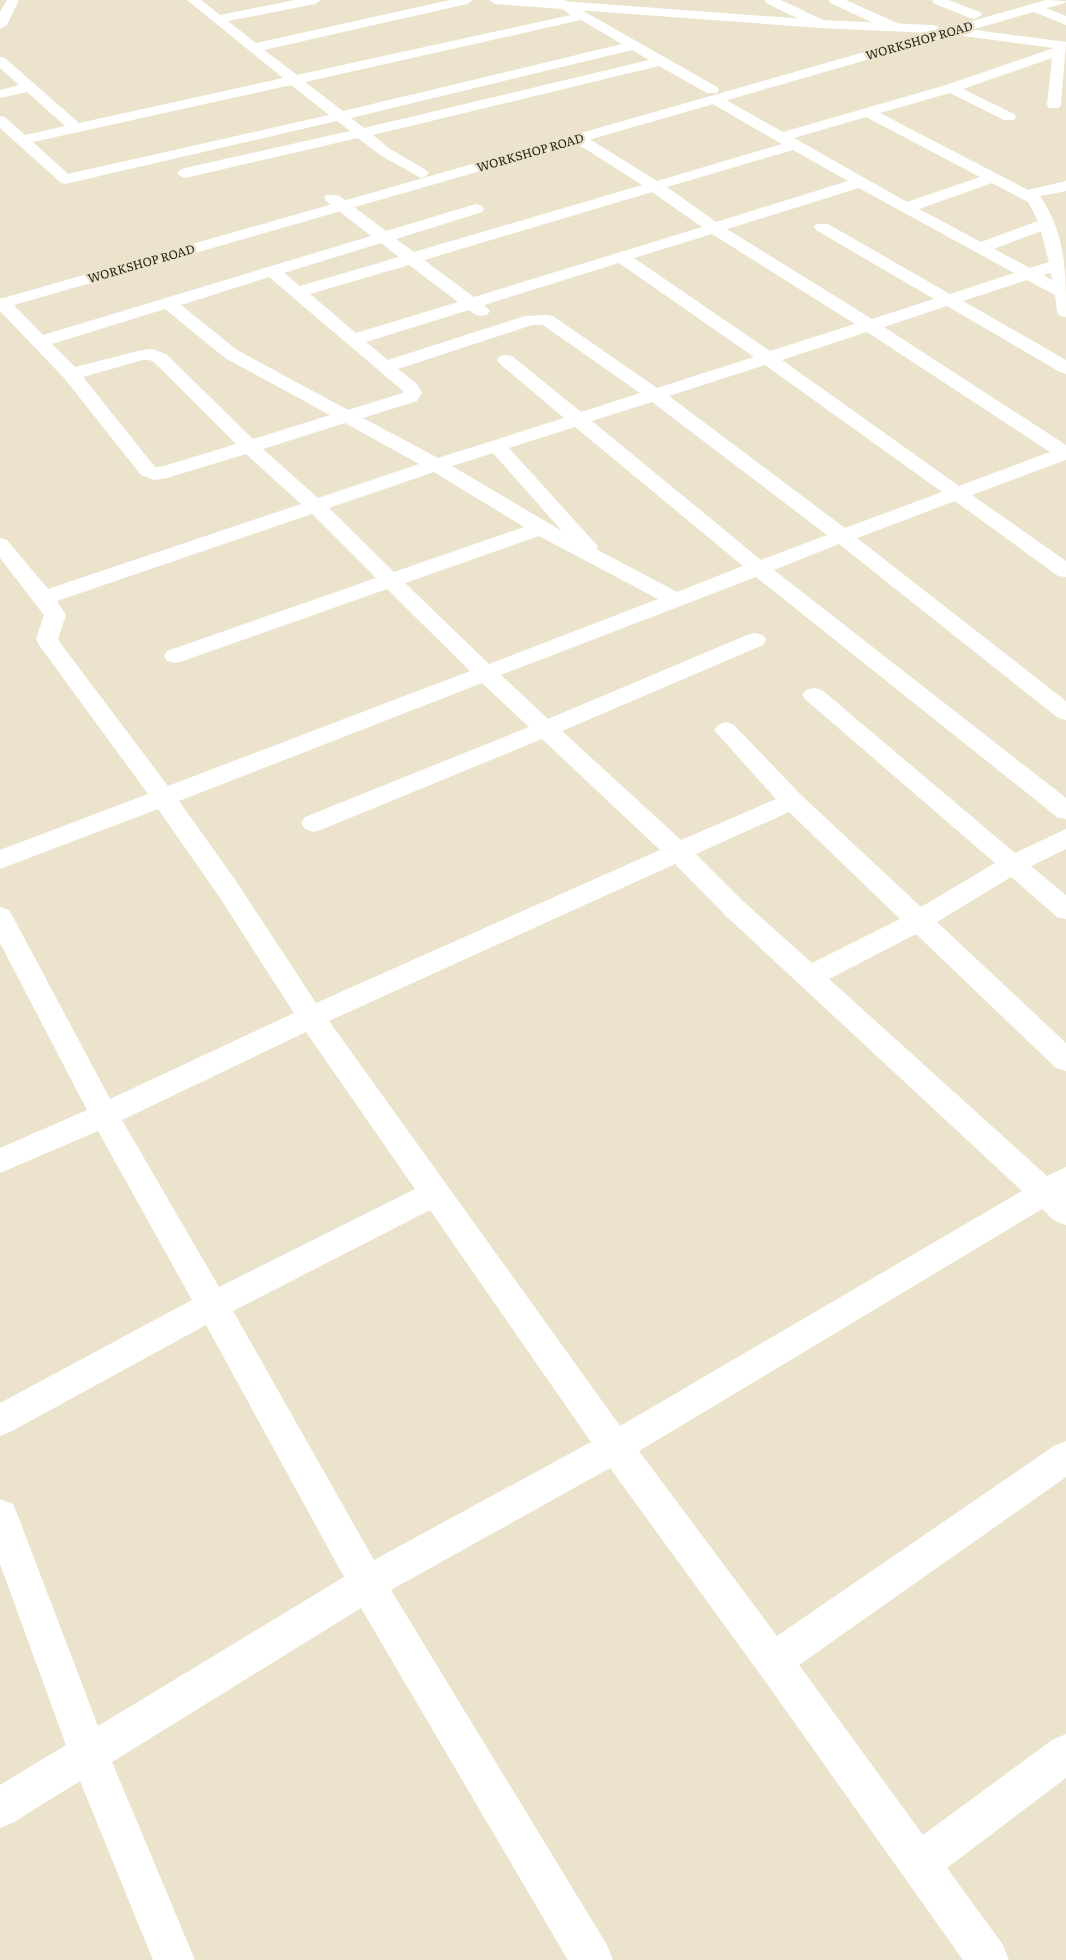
<svg xmlns="http://www.w3.org/2000/svg" width="1066" height="1960" viewBox="0 0 1066 1960" font-family="Literata,serif">
<style>
.lines{fill:none;stroke-linecap:round;stroke-linejoin:round}
.minor{fill:#fff;fill-rule:evenodd}
.major{fill:#fff;fill-rule:evenodd}
.labels{text-anchor:middle;dominant-baseline:central;stroke-width:5;stroke-linejoin:round;paint-order:stroke}
.far-street-label{font-size:12px;fill:#242118;stroke:#ebe3cb}
</style>
<rect width="100%" height="100%" fill="#ebe3cb"/>
<g class="lines">
<g class="minor">
<polygon points="7,0 19,0 7,25 0,29 0,12"/>
<path d="M187 0H201L220 15 295 0H321L315 4 228 21 256 43 450 0H473L467 4 264 50 297 75 571 15 549 0H564L717 87 719 90 717 93H707L659 66 373 135 390 149 426 170 429 173 426 176 421 178 380 155 358 138 185 178 180 176 177 173 180 170 185 168 350 131 337 121 65 184 60 182 0 128V116L5 117 25 135 65 126 27 92 0 98V90L19 85 0 68V57L5 58 79 123 283 78ZM581 20 622 44 343 111 305 82ZM632 50 649 60 364 128 351 118ZM291 85 329 115 68 174 33 142Z"/>
<polygon points="765,0 781,0 825,21 827,24 825,27 815,27 766,3"/>
<polygon points="829,0 846,0 899,24 901,27 899,30 889,30 830,3"/>
<polygon points="932,0 949,0 980,12 982,15 975,19 970,18 933,3"/>
<polygon points="1034,3 1066,16 1066,25 1029,10 1028,7"/>
<path d="M953 27 1066 42 1061 105 1059 108H1049L1047 105 1052 58 963 89 1014 114 1016 117 1014 120H1004L950 93 880 113 1028 190 1066 181V191L1040 196C1066 234 1066 273 1066 317L1060 316 1057 312 1055 295 1027 280 963 301 1066 360V374L1060 372 947 306 884 327 1066 445V460L972 495 1066 561V577L1058 576 955 501 857 538 1066 701V720L1058 718 839 544 774 570 1066 798V819L1057 817 756 577 501 675 548 719 747 635 755 633 763 635 766 640 763 645 562 731 681 840 776 799 714 730 718 725 726 722 734 725 801 795 921 907 995 863 806 700 802 695 806 690 814 688 822 690 1015 853 1066 829V849L1031 866 1066 895V919L1057 917 1011 877 937 922 1066 1043V1071L1056 1068 916 934 829 979 1047 1176 1066 1167V1225L1055 1221 1042 1209 639 1451 777 1636 1054 1446 1066 1441V1477L799 1665 923 1835 1052 1740 1066 1734V1778L947 1868 1003 1945 1009 1960H963L760 1674 610 1468 391 1590 607 1945 613 1960H568L361 1608 112 1762 195 1960H153L80 1781 14 1822 0 1828V1785L66 1745 0 1564V1499L13 1504 18 1516 98 1726 344 1577 206 1325 12 1431 0 1436V1403L192 1300 98 1131 0 1173V1148L87 1110 0 943V907L9 910 13 917 110 1099 294 1013 218 895 158 809 0 869V850L148 794 39 645 36 639 44 615 0 558V538L7 540 48 589 301 504 246 454 167 478 154 480 141 475 64 378 0 311V298L8 299 43 335 371 236 326 201 324 198 326 195H338L386 231 476 204 482 206 484 209 482 212 396 239 414 252 642 185 573 141 571 138 573 135H583L657 181 782 144 709 102 707 99 709 96H719L783 132 946 85 1054 48 948 34 946 31 948 28ZM866 117 980 177 907 202 794 138ZM793 150 848 181 716 222 667 187ZM992 183 1028 202 1038 221 981 242 919 209ZM859 188 1014 273 950 294 828 224H816L814 227 816 230 934 299 872 319 727 229ZM652 192 702 227 474 297 424 260ZM1041 231 1049 262 1030 268 994 249ZM712 234 855 324 770 351 634 258ZM381 243 399 257 300 286 284 273ZM619 263 754 357 657 388 553 316 547 315 525 316 388 360 366 342 469 310C475 315 479 317 487 315L490 311 484 305ZM409 265 458 302 356 333 310 294ZM1051 273 1052 280 1043 275ZM269 277 403 391V393L348 410 237 350 181 305ZM165 309 225 358 330 415 253 439 166 354 152 349 142 350 75 367 52 344ZM532 325H543L640 393 581 412 512 356 506 355 500 356 497 360 500 364 564 418 438 458 363 418 417 401 422 393 417 384 398 369ZM867 332 1050 452 959 486 782 360ZM143 360H149L154 362 236 444 164 466 155 467 83 377ZM765 365 942 492 845 528 669 396ZM652 402 827 535 761 560 592 421ZM345 423 419 464 318 498 263 449ZM575 427 743 566 677 592 596 549 598 546 594 542 509 448ZM493 453 562 531 452 466ZM434 472 524 527 394 572 329 508ZM312 514 376 578 167 651 164 656 167 661 175 663 183 661 387 589 470 671 168 786 61 644 58 639 66 615 57 601ZM539 536 658 599 489 664 405 583ZM482 683 529 727 305 817 301 823 305 829 314 832 323 829 542 739 660 850 316 1003 236 881 179 801ZM789 812 900 919 812 963 744 902 696 854ZM675 864 726 916 1022 1191 620 1426 329 1021ZM306 1032 415 1189 219 1287 122 1120ZM430 1210 591 1442 374 1560 233 1311Z"/>
</g>
<polygon class="major" points="489,0 548,0 820,20 932,25 937,26 939,29 937,31 1046,0 1066,1 1065,3 0,309 0,299 931,33 820,28 495,4"/>
</g>
<g class="labels">
<g class="far-street-label">
<text transform="translate(919 40) rotate(-16)">WORKSHOP ROAD</text>
<text transform="translate(530 152) rotate(-16)">WORKSHOP ROAD</text>
<text transform="translate(141 263) rotate(-16)">WORKSHOP ROAD</text>
</g>
</g>
</svg>
